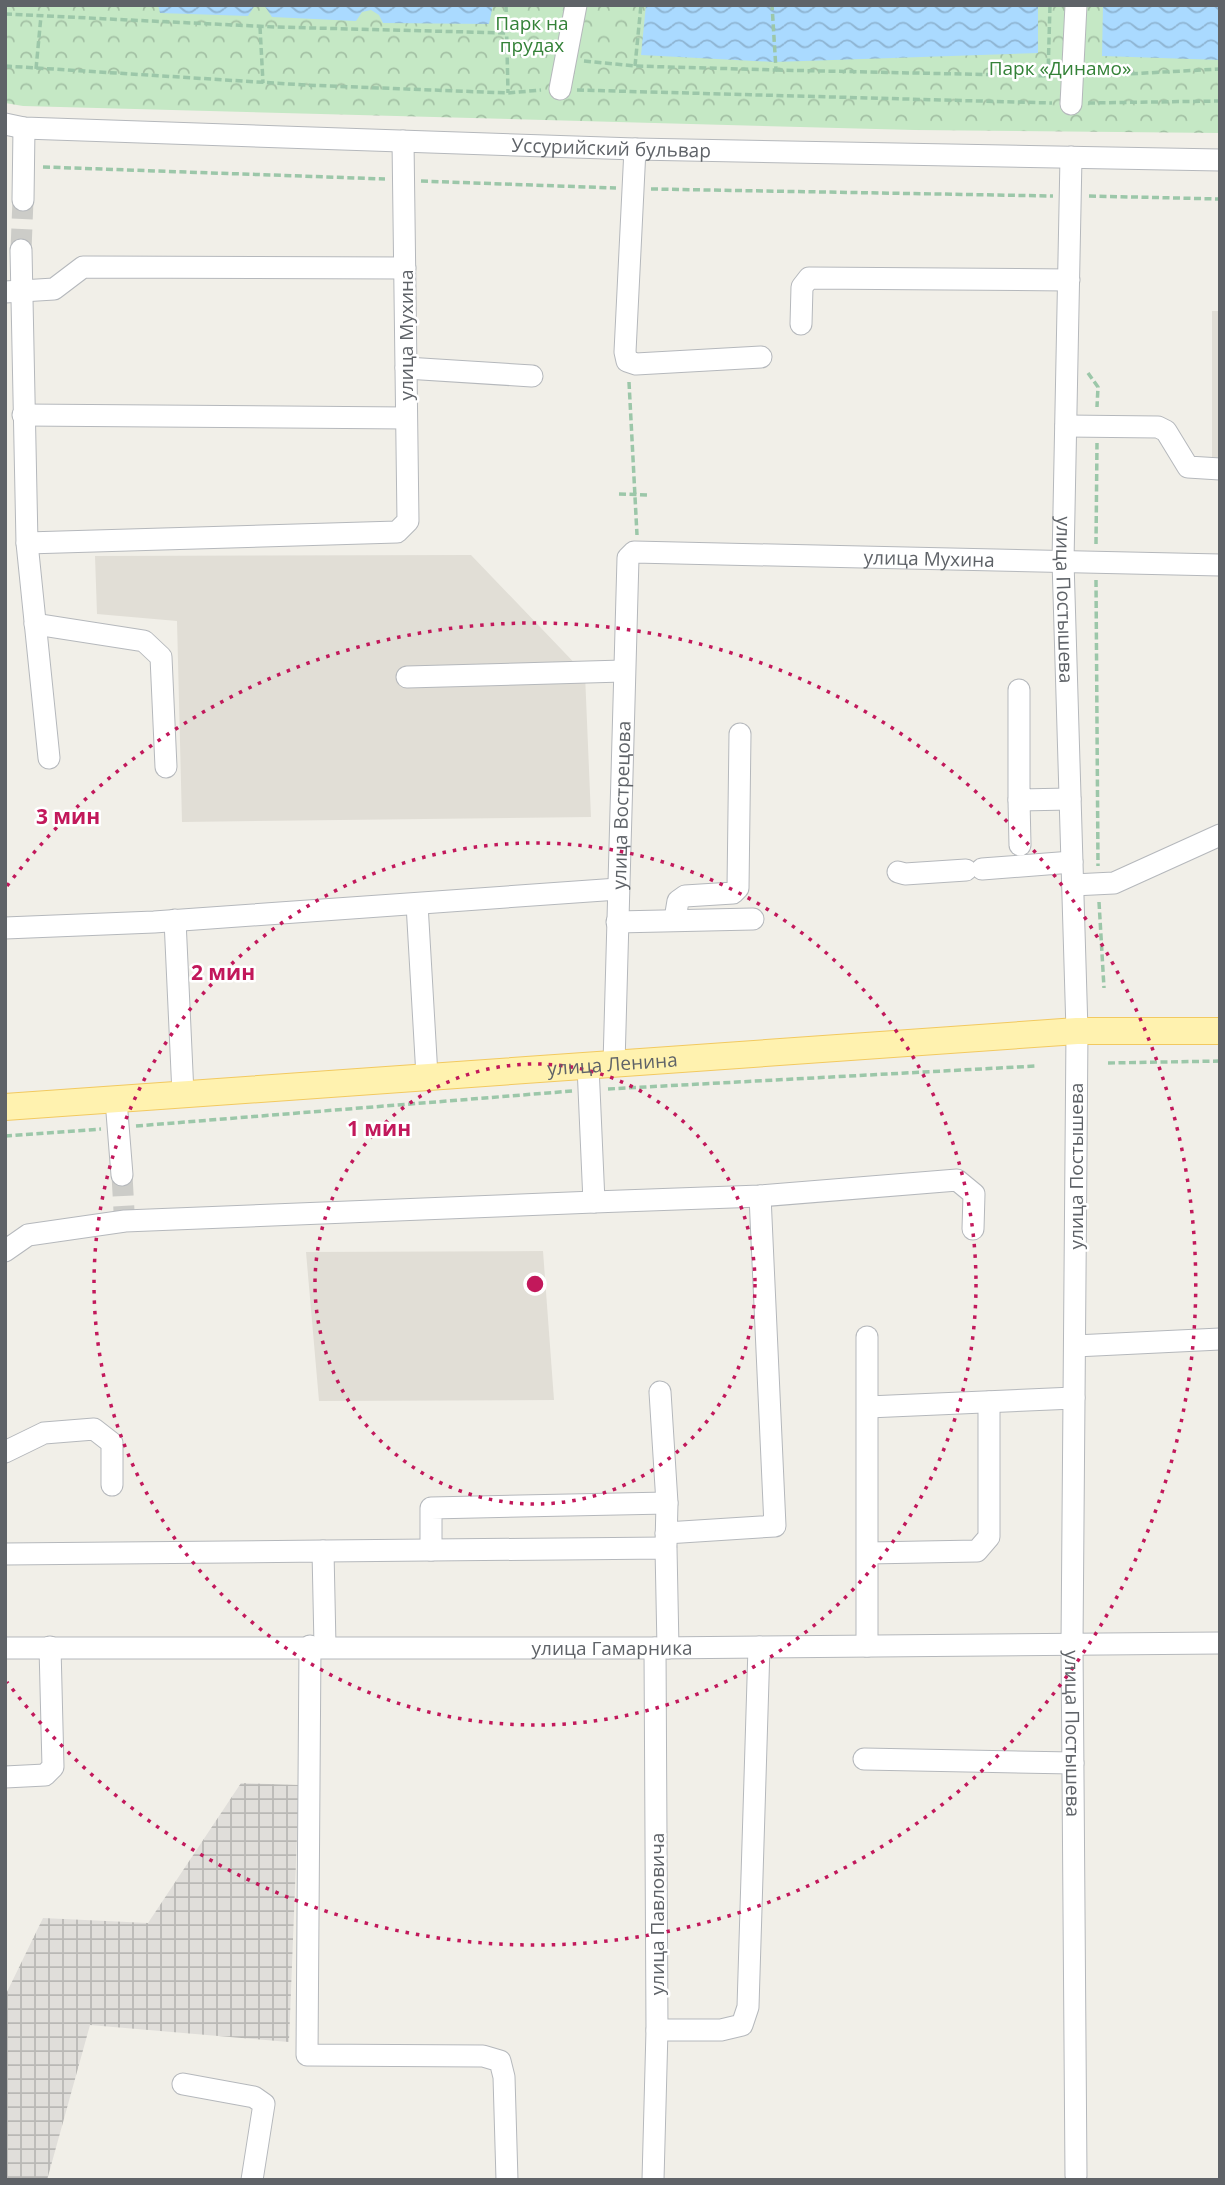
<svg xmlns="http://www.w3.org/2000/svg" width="1225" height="2185" viewBox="0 0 1225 2185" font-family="'Open Sans',sans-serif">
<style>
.industrial{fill:url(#industrial-grid)}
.education{fill:#e1ded6}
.park{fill:url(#park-crowns)}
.water{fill:url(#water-waves)}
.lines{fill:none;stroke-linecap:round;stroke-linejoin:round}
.minor-tunnel{stroke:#ccccc8;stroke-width:21;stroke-dasharray:21 10;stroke-linecap:butt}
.minor-casing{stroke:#b5b8bc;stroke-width:23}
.major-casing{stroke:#f2c960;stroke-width:28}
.path{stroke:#9cc7a9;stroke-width:3.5;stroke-dasharray:7 3.5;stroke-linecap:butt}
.minor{stroke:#fff;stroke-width:21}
.major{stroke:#fff2af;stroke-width:26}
.path-bridge{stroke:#9cc7a9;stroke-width:3.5;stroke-dasharray:7 3.5;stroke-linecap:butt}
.ring{fill:none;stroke:#c2185b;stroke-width:3.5;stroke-dasharray:3.5 7}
.labels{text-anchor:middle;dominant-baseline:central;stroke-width:5;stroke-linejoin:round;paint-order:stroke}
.park-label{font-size:19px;fill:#348238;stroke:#fff}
.street-label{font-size:19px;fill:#5f6368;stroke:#fff}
.centre{fill:#c2185b;stroke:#fff;stroke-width:3.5}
.ring-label{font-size:21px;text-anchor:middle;font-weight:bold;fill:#c2185b;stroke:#fff;stroke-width:5;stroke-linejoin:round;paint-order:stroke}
</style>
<defs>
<pattern id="industrial-grid" width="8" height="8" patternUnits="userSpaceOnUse" patternTransform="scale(1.75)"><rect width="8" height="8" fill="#e0deda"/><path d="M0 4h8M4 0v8" fill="none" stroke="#b9b8b5"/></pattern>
<pattern id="park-crowns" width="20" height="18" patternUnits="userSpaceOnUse" patternTransform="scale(1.75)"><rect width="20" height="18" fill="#c5e8c5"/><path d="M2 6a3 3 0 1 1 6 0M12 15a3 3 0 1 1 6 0" fill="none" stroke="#a3c0a4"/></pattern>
<pattern id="water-waves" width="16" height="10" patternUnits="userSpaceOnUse" patternTransform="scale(1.75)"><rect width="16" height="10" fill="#aadaff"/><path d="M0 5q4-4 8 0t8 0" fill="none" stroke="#8eb4d2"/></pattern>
</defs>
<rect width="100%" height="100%" fill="#f1efe8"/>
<polygon class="industrial" points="241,1783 299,1785 289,2042 90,2025 47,2180 5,2180 5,1996 43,1918 148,1923"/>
<g class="education">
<rect x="1212" y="311" width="8" height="164"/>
<polygon points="471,555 585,674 591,817 182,822 177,621 97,614 95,556"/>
<polygon points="543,1251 554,1400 319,1401 306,1252"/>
</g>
<polygon class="park" points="5,5 1220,5 1220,133 914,130 23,106 5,103"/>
<g class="water">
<polygon points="158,5 255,5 248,16 160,13"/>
<polygon points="264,5 493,5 489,24 383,23 379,15 371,10 362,12 356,21 272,17"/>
<polygon points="646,5 1038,5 1038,53 774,62 641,55"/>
<polygon points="1103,5 1220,5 1220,60 1102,56"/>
</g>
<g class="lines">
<g class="minor-tunnel">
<polyline points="21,250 23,200"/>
<polyline points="122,1175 124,1211"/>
</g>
<g class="minor-casing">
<g id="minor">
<polyline points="560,89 576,5"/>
<polyline points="1071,104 1076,5"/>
<path id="s1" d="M5 124 24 128 635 149 1220 160"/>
<polyline points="635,149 625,352 627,361 636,364 761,357"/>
<path id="s2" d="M1071 157 1063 561 1077 1031 1072 1644 1076 2176"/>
<polyline points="23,200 24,128"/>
<polyline points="21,250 27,543 397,532 408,521 403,141"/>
<polyline points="5,292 54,289 83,267 405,268"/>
<polyline points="801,324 802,287 809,278 1069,280"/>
<polyline points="406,368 532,376"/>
<polyline points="23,415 406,418"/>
<polyline points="1066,426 1158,427 1166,431 1188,467 1220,469"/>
<polyline points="27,543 49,758"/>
<polyline points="35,624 144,641 161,657 166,767"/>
<polyline points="407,677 623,671"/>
<polyline points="1019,690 1019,800 1070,799"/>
<polyline points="1019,800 1020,845"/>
<polyline points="982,869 1072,862"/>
<polyline points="898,872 905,874 966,870"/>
<polyline points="1073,885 1114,883 1220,835"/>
<polyline points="417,904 427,1076"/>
<polyline points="675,919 678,901 685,896 733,893 738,888 740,734"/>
<polyline points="175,920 183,1094"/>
<polyline points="617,922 753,919"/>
<polyline points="5,928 154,922 618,889"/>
<path id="s3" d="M614 1064 628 558 634 552 1220 565"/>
<polyline points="116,1100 122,1175"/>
<polyline points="594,1202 760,1196 957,1180 974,1194 973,1229"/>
<polyline points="5,1251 28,1235 125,1221 594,1202 588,1066"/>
<polyline points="867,1337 867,1646"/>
<polyline points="1075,1346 1220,1339"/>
<polyline points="660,1392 667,1503"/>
<polyline points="868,1407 1074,1398"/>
<polyline points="5,1452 44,1433 94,1429 112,1443 112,1485"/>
<polyline points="666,1533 775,1526 760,1196"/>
<polyline points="431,1550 431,1508 667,1503 666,1545"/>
<polyline points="323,1551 666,1548 668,1648"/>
<polyline points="868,1553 977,1551 989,1537 989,1402"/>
<polyline points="5,1554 323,1551 325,1646"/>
<polyline points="310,1646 307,2055 483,2056 500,2061 504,2077 507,2180"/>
<path id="s4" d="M5 1648H655L1220 1643"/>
<polyline points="864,1759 1073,1763"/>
<polyline points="5,1777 45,1775 53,1767 50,1647"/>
<polyline points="657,2030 721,2030 742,2025 748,2007 759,1647"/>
<polyline points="183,2084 254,2097 264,2104 252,2180"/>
<polyline points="653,2180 657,2030 655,1648"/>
</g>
</g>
<g class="major-casing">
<g id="major">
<path id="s5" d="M5 1107 1077 1031H1220"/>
</g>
</g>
<g class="path">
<polyline points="506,5 508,93"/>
<polyline points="5,14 275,27 507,33"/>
<polyline points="260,27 263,83"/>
<polyline points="584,61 635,66 776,70 772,5"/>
<polyline points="5,66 305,85 508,93 541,90"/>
<polyline points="635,66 641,5"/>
<polyline points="36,69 41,16"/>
<polyline points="776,70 1053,76"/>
<polyline points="1048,76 1050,5"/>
<polyline points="1089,76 1220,69"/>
<polyline points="577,90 1052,103"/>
<polyline points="1088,103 1220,101"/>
<polyline points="43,167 385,179"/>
<polyline points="421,181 616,188"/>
<polyline points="651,189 1053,196"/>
<polyline points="1089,196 1220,199"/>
<polyline points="1088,373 1098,387 1097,407"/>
<polyline points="629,382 637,535"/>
<polyline points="1096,544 1097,443"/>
<polyline points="1096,580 1098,866"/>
<polyline points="1099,902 1104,988"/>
<polyline points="1108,1063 1220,1061"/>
<polyline points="608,1089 1036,1066"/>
<polyline points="136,1126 572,1091"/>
<polyline points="5,1136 101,1129"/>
</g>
<use href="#minor" class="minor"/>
<use href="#major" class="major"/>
<polyline class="path-bridge" points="619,494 648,495"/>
</g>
<g class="ring">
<circle cx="535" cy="1284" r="220"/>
<circle cx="535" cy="1284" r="441"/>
<path d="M7 886A661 661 0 1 1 7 1682"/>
</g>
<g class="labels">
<g class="park-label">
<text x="532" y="23">Парк на<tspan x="532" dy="22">прудах</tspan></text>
<text x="1060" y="68">Парк «Динамо»</text>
</g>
<g class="street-label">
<text stroke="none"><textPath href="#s1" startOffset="607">Уссурийский бульвар</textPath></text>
<text transform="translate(406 335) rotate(-90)">улица Мухина</text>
<text stroke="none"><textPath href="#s3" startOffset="810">улица Мухина</textPath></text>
<text stroke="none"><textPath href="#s2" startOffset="443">улица Постышева</textPath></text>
<text stroke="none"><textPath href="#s3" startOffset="259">улица Вострецова</textPath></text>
<text stroke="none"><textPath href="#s5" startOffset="609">улица Ленина</textPath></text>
<text transform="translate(1076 1166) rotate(-90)">улица Постышева</text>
<text stroke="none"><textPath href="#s4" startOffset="607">улица Гамарника</textPath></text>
<text stroke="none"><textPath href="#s2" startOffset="1577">улица Постышева</textPath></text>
<text transform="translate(657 1914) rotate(-90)">улица Павловича</text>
</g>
</g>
<circle cx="535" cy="1284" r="10" class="centre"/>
<g class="ring-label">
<text x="68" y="824">3 мин</text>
<text x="223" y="980">2 мин</text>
<text x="379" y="1136">1 мин</text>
</g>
<rect width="1225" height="2185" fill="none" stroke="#5f6368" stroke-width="14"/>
</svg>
